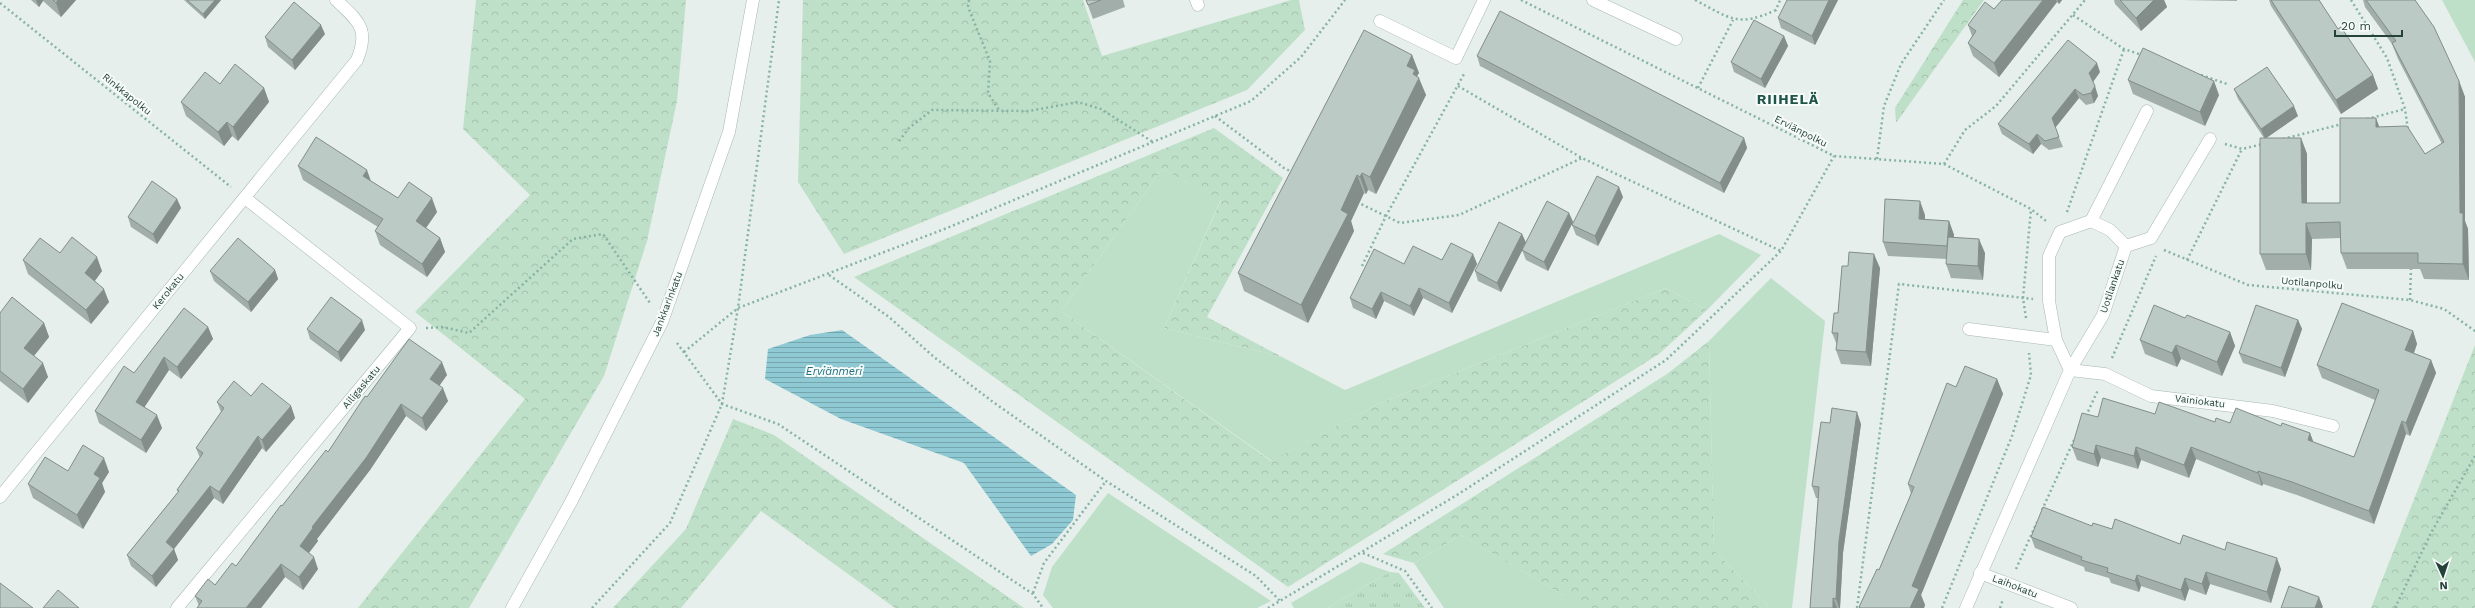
<svg xmlns="http://www.w3.org/2000/svg" width="2475" height="608" viewBox="0 0 2475 608" font-family="'Work Sans',sans-serif">
<style>
.green{fill:#bfe0c8}
.forest{fill:url(#forest-crowns)}
.park{fill:url(#park-tufts)}
.water{fill:url(#water-rules)}
.lines{fill:none;stroke-linecap:round;stroke-linejoin:round}
.minor-casing{stroke:#a8b8b2;stroke-width:13}
.path{stroke:#86b3a5;stroke-width:2.5;stroke-dasharray:2 3;stroke-linecap:butt}
.minor{stroke:#fff;stroke-width:12}
.wall{fill:#a1aea9}
.shaded-wall{fill:#838d89}
.building{fill:#bbcac4;stroke:#838d89}
.labels{text-anchor:middle;dominant-baseline:central;stroke-width:4;stroke-linejoin:round;paint-order:stroke}
.street-label{font-size:10px;fill:#24423a;stroke:#f7fbf9}
.water-label{font-size:11px;font-style:italic;fill:#1c6f80;stroke:#f7fbf9}
.district-label{font-size:14px;font-weight:bold;letter-spacing:1px;fill:#1f5548;stroke:#f7fbf9}
</style>
<defs>
<pattern id="forest-crowns" width="20" height="18" patternUnits="userSpaceOnUse"><rect width="20" height="18" fill="#bfe0c8"/><path d="M2 6a3 3 0 1 1 6 0M12 15a3 3 0 1 1 6 0" fill="none" stroke="#a4c1ad"/></pattern>
<pattern id="park-tufts" width="24" height="20" patternUnits="userSpaceOnUse"><rect width="24" height="20" fill="#bfe0c8"/><path d="M3 7l-1-3M5 7V3M7 7l1-3M15 17l-1-3M17 17v-4M19 17l1-3" fill="none" stroke="#a4c1ad"/></pattern>
<pattern id="water-rules" width="6" height="5" patternUnits="userSpaceOnUse"><rect width="6" height="5" fill="#8ec9d4"/><path d="M0 2.5h6" fill="none" stroke="#74a5ad"/></pattern>
</defs>
<rect width="100%" height="100%" fill="#e6efeb"/>
<g class="green">
<polygon points="2442,0 2475,0 2475,62"/>
<polygon points="1162,169 1221,199 1164,328 1282,357 1345,390 1719,234 1761,255 1707,310 1666,288 1378,404 1272,461 1061,311"/>
<polygon points="1771,278 1825,321 1792,608 1770,608 1714,550 1709,341"/>
<polygon points="1108,493 1271,601 1257,608 1053,608 1043,595 1052,567"/>
<polygon points="1461,535 1584,607 1585,608 1444,608 1414,563"/>
<polygon points="1361,562 1390,572 1327,608 1294,608 1291,603"/>
</g>
<g class="forest">
<polygon points="476,0 686,0 677,101 647,241 604,376 469,608 358,608 525,399 415,312 530,195 463,129"/>
<polygon points="803,0 1083,0 1102,56 1291,0 1299,0 1305,30 1247,90 844,254 798,182"/>
<polygon points="1963,0 1984,0 1896,123 1895,108"/>
<polygon points="1214,128 1283,178 1207,317 1282,357 1164,328 1221,200 1162,169 1061,311 1271,461 1378,404 1666,288 1707,310 1659,354 1288,587 854,277"/>
<polygon points="1709,341 1714,550 1770,608 1585,608 1461,535 1414,563 1383,554 1667,374"/>
<polygon points="2475,345 2475,608 2371,608"/>
<polygon points="733,419 774,435 1024,608 895,608 761,511 681,608 613,608 686,529"/>
</g>
<polygon class="park" points="1390,572 1399,573 1425,608 1327,608"/>
<polygon class="water" points="842,330 1076,495 1073,520 1052,544 1031,556 964,463 841,419 765,379 768,349 810,335"/>
<g class="lines">
<g class="minor-casing">
<g id="minor">
<polyline points="1196,0 1198,5"/>
<polyline points="1593,0 1676,39"/>
<polyline points="1380,21 1456,58 1484,0"/>
<polyline points="2091,221 2147,111"/>
<polyline points="2126,246 2151,238 2210,139"/>
<polyline points="1969,329 2056,340"/>
<polyline points="2070,370 2105,374 2151,396 2273,411 2333,426"/>
<path d="M0 497 357 60C370 28 358 21 336 0"/>
<polyline points="1980,573 2071,608"/>
<polyline points="177,608 410,328 245,198"/>
<polyline points="512,608 571,502 662,322 729,132 753,0"/>
<polyline points="1966,608 2070,370 2103,315 2126,246 2110,230 2091,221 2060,232 2049,256 2049,301 2056,340 2070,370"/>
</g>
</g>
<g class="path">
<polyline points="969,0 968,7 990,61 988,93 999,110"/>
<polyline points="1521,0 1834,156 1944,164 2031,209 2046,221"/>
<path d="M1695 0C1730 18 1737 28 1776 10L1780 0"/>
<polyline points="2351,0 2387,58 2405,109 2408,130"/>
<polyline points="0,3 231,187"/>
<polyline points="2073,15 2124,49 2142,55"/>
<polyline points="2201,75 2227,84"/>
<polyline points="1458,86 1582,158 1781,251"/>
<polyline points="1698,88 1733,20"/>
<polyline points="1215,116 1284,168 1292,172"/>
<polyline points="2367,119 2405,109"/>
<polyline points="2283,139 2342,124"/>
<polyline points="899,141 909,128 932,110 1029,111 1078,102 1101,109 1153,142"/>
<polyline points="2225,144 2242,149 2263,144"/>
<polyline points="1877,159 1884,106 1901,64 1944,0"/>
<polyline points="1944,164 1965,130 1996,106 2085,0"/>
<polyline points="1357,202 1400,223 1459,215 1582,158"/>
<polyline points="2067,212 2124,49"/>
<polyline points="2164,250 2248,285 2410,300 2444,309 2475,331"/>
<polyline points="2187,260 2242,149"/>
<polyline points="1362,266 1386,216 1464,74"/>
<polyline points="829,275 889,317 934,357 993,402 1106,481 1256,576 1280,601"/>
<polyline points="2410,300 2411,267"/>
<polyline points="2026,318 2023,298 2031,209"/>
<polyline points="426,328 443,327 469,333 573,239 603,234 650,303"/>
<polyline points="677,343 722,404 778,424 1033,594 1043,608"/>
<polyline points="684,352 738,308 947,228 1251,101 1301,57 1345,0"/>
<polyline points="2112,358 2156,256"/>
<polyline points="2086,416 2098,390"/>
<polyline points="2042,510 2074,440"/>
<polyline points="1363,553 1405,571 1432,608"/>
<polyline points="2016,569 2037,522"/>
<polyline points="1033,593 1044,563 1106,481"/>
<polyline points="592,608 670,523 722,404 738,308 779,0"/>
<polyline points="1268,608 1457,495 1666,360 1781,251 1834,156"/>
<polyline points="1857,608 1899,284 2033,299"/>
<polyline points="1942,608 2012,436 2031,375 2029,353"/>
<polyline points="2000,608 2003,599"/>
<polyline points="2395,608 2431,533 2475,456"/>
</g>
<use href="#minor" class="minor"/>
</g>
<g class="wall">
<polygon points="31,0 76,0 61,17 43,1 39,7"/>
<polygon points="184,0 221,0 205,19"/>
<polygon points="1086,0 1123,0 1125,7 1093,19"/>
<polygon points="1838,0 1815,45 1781,28 1778,18"/>
<polygon points="2002,0 2062,0 2059,4 2057,2 1999,77 1973,56 1968,43 1972,36 1968,25 1994,9"/>
<polygon points="2114,0 2164,0 2167,7 2141,31 2115,4"/>
<polygon points="2182,0 2237,0 2237,1"/>
<polygon points="2269,0 2271,0 2338,29 2373,75 2378,89 2341,114 2271,6"/>
<polygon points="2363,0 2415,0 2459,81 2465,97 2465,221 2468,229 2469,280 2424,279 2420,269 2347,269 2341,253 2341,238 2312,239 2311,270 2266,270 2260,254 2264,138 2238,99 2234,89 2298,116 2265,138 2301,138 2307,154 2307,203 2340,203 2442,144 2398,59 2392,44 2365,7"/>
<polygon points="325,34 295,70 268,47 265,37"/>
<polygon points="1784,36 1788,46 1765,88 1734,72 1731,62"/>
<polygon points="1412,55 1419,73 1417,76 1426,95 1376,194 1368,190 1366,194 1364,193 1351,221 1354,231 1308,323 1244,291 1238,273"/>
<polygon points="1477,56 1744,138 1747,148 1724,193 1480,66"/>
<polygon points="2100,72 2093,82 2098,96 2094,103 2086,105 2079,98 2055,128 2063,147 2049,150 2041,144 2033,154 2002,134 1998,124"/>
<polygon points="2128,80 2219,95 2205,126 2133,94"/>
<polygon points="220,84 264,88 269,102 238,141 232,136 224,146 186,116 181,102"/>
<polygon points="298,166 371,181 398,198 437,212 426,228 440,238 445,252 427,277 380,245 375,231 378,227 303,180"/>
<polygon points="1623,197 1598,246 1576,235 1572,225"/>
<polygon points="177,199 181,208 157,244 131,227 128,217"/>
<polygon points="1569,213 1573,222 1548,271 1526,260 1522,250"/>
<polygon points="1925,215 1925,220 1949,221 1954,235 1954,237 1985,253 1983,280 1951,278 1946,264 1947,259 1888,256 1883,242"/>
<polygon points="1522,234 1526,243 1501,292 1478,281 1475,271"/>
<polygon points="60,253 102,271 95,281 109,302 91,324 28,274 23,260"/>
<polygon points="1473,254 1477,264 1452,313 1423,298 1414,316 1384,301 1376,319 1353,308 1350,298 1404,264 1442,260"/>
<polygon points="1848,266 1880,268 1871,366 1841,364 1836,350 1837,345 1832,333 1838,313"/>
<polygon points="275,270 278,279 251,312 214,281 210,271"/>
<polygon points="0,313 44,323 49,337 34,356 48,377 28,403 0,381"/>
<polygon points="2185,318 2230,332 2235,346 2222,376 2181,359 2177,367 2145,354 2140,340"/>
<polygon points="2298,320 2302,329 2285,377 2243,363 2239,353"/>
<polygon points="208,327 213,339 181,379 169,370 144,407 162,428 146,453 99,423 95,411 134,373"/>
<polygon points="307,329 365,330 341,362 310,339"/>
<polygon points="2413,331 2417,344 2414,353 2431,360 2436,373 2410,436 2406,434 2374,524 2297,495 2263,484 2262,486 2196,459 2189,478 2141,460 2138,469 2101,458 2098,467 2077,460 2072,447 2098,417 2155,414 2215,422 2281,426 2310,433 2313,442 2354,457 2375,400 2322,378 2317,365"/>
<polygon points="447,375 439,385 448,401 426,431 406,416 370,470 317,539 318,541 309,553 318,569 303,590 285,577 261,608 197,608 199,606 195,596 215,585 236,566 282,506 328,452 367,397"/>
<polygon points="1997,379 2003,394 1921,595 1925,605 1924,608 1859,608 1859,607 1879,570 1911,494 1908,484 1956,387"/>
<polygon points="251,396 291,406 295,418 266,452 262,448 223,504 214,498 174,549 178,560 156,587 131,566 127,555 178,492 177,490 200,458 196,448 221,412 217,402"/>
<polygon points="1830,423 1861,424 1843,553 1840,608 1810,608 1818,498 1816,498 1812,486"/>
<polygon points="68,471 109,472 102,483 105,492 83,529 33,498 28,484"/>
<polygon points="2092,526 2180,544 2225,550 2281,569 2271,603 2210,584 2206,595 2189,589 2185,601 2141,586 2139,592 2111,583 2109,578 2085,571 2084,567 2035,548 2031,537"/>
</g>
<g class="shaded-wall">
<polygon points="36,0 43,0 43,1 39,7"/>
<polygon points="58,0 76,0 61,17 56,3"/>
<polygon points="215,0 221,0 205,19 203,14"/>
<polygon points="1829,0 1838,0 1815,45 1812,36"/>
<polygon points="2043,0 2056,0 2057,2 1999,77 1994,63"/>
<polygon points="2057,0 2062,0 2059,4"/>
<polygon points="2154,0 2164,0 2167,7 2141,31 2136,18"/>
<polygon points="321,25 325,34 295,70 292,60"/>
<polygon points="1784,36 1788,46 1765,88 1761,79"/>
<polygon points="1412,55 1419,73 1417,76 1419,80 1419,78 1426,95 1376,194 1370,177 1407,66"/>
<polygon points="2097,63 2100,72 2093,82 2089,73"/>
<polygon points="2373,75 2378,89 2341,114 2336,100"/>
<polygon points="2214,81 2219,95 2205,126 2200,112"/>
<polygon points="2459,81 2465,97 2465,221 2468,229 2469,280 2463,264 2460,213"/>
<polygon points="2095,86 2098,96 2094,103 2091,93"/>
<polygon points="264,88 269,102 238,141 233,127"/>
<polygon points="2075,89 2079,98 2055,128 2052,118"/>
<polygon points="2294,106 2298,116 2265,139 2261,129"/>
<polygon points="2376,118 2382,134 2376,127"/>
<polygon points="227,122 232,136 224,146 218,132"/>
<polygon points="2037,134 2041,144 2033,154 2029,144"/>
<polygon points="1744,138 1747,148 1724,193 1720,183"/>
<polygon points="2301,138 2307,154 2307,219 2302,203"/>
<polygon points="367,170 372,184 363,176"/>
<polygon points="1362,173 1368,190 1366,194 1360,177"/>
<polygon points="1357,175 1364,193 1351,221 1354,231 1308,323 1301,305 1341,210"/>
<polygon points="1619,187 1623,197 1598,246 1595,236"/>
<polygon points="432,198 437,212 421,235 416,221"/>
<polygon points="177,199 181,208 157,244 153,234"/>
<polygon points="1920,201 1925,215 1924,233 1919,219"/>
<polygon points="1569,213 1573,222 1548,271 1544,262"/>
<polygon points="1949,221 1954,235 1952,260 1947,246"/>
<polygon points="2306,223 2312,239 2311,270 2306,254"/>
<polygon points="1522,234 1526,243 1501,292 1497,283"/>
<polygon points="440,238 445,252 427,277 422,264"/>
<polygon points="1979,239 1985,253 1983,280 1978,266"/>
<polygon points="1473,254 1477,264 1452,313 1449,303"/>
<polygon points="1874,254 1880,268 1871,366 1866,352"/>
<polygon points="97,257 102,271 90,287 85,273"/>
<polygon points="275,270 278,279 251,312 248,302"/>
<polygon points="1419,288 1423,298 1414,316 1410,306"/>
<polygon points="104,289 109,302 91,324 86,310"/>
<polygon points="1381,292 1384,301 1376,319 1372,309"/>
<polygon points="362,320 365,330 341,362 338,352"/>
<polygon points="2298,320 2302,329 2285,377 2281,368"/>
<polygon points="44,323 49,337 29,362 24,348"/>
<polygon points="208,327 213,339 181,379 177,367"/>
<polygon points="2413,331 2417,344 2410,363 2405,350"/>
<polygon points="2230,332 2235,346 2222,376 2217,362"/>
<polygon points="2176,345 2181,359 2177,367 2172,353"/>
<polygon points="164,357 169,370 140,414 136,402"/>
<polygon points="2431,360 2436,373 2410,436 2406,423"/>
<polygon points="442,362 447,375 435,392 430,379"/>
<polygon points="43,363 48,377 28,403 23,389"/>
<polygon points="1997,379 2003,394 1921,595 1925,605 1924,608 1910,608 1912,586"/>
<polygon points="443,388 448,401 426,431 422,418"/>
<polygon points="401,404 406,416 370,470 317,539 318,541 304,559 300,546 312,527"/>
<polygon points="291,406 295,418 266,452 262,440"/>
<polygon points="1857,412 1861,424 1843,553 1840,608 1839,608 1836,599 1839,541"/>
<polygon points="157,415 162,428 146,453 141,440"/>
<polygon points="2402,421 2406,434 2374,524 2369,511"/>
<polygon points="2310,433 2315,446 2308,440"/>
<polygon points="258,436 262,448 223,504 219,492"/>
<polygon points="2096,445 2101,458 2098,467 2094,454"/>
<polygon points="2136,447 2141,460 2138,469 2134,456"/>
<polygon points="2191,447 2196,459 2189,478 2184,465"/>
<polygon points="104,458 109,472 102,483 105,492 83,529 77,515 94,474"/>
<polygon points="2258,471 2263,484 2262,486 2258,473"/>
<polygon points="210,486 214,498 170,554 166,542"/>
<polygon points="174,549 178,560 156,587 152,576"/>
<polygon points="314,557 318,569 303,590 299,577"/>
<polygon points="2277,558 2281,569 2271,603 2267,592"/>
<polygon points="281,564 285,577 261,608 246,608"/>
<polygon points="2206,572 2210,584 2206,595 2202,584"/>
<polygon points="2137,575 2141,586 2139,592 2135,581"/>
<polygon points="2185,578 2189,589 2185,601 2181,590"/>
<polygon points="2319,597 2323,607 2322,608 2315,608"/>
<polygon points="1833,598 1837,608 1833,608"/>
</g>
<g class="building">
<polygon points="53,0 58,0 56,3"/>
<polygon points="187,0 215,0 203,14"/>
<polygon points="1086,0 1101,0 1088,5"/>
<polygon points="1787,0 1829,0 1812,36 1778,18"/>
<polygon points="2002,0 2043,0 1994,63 1968,43 1976,31 1968,25 1985,2 1994,9"/>
<polygon points="2120,0 2154,0 2136,18"/>
<polygon points="2271,0 2319,0 2338,29 2341,27 2373,75 2336,100"/>
<polygon points="2366,0 2415,0 2434,27 2459,81 2460,213 2463,213 2463,264 2418,263 2418,253 2341,253 2340,222 2306,223 2306,254 2260,254 2260,138 2301,138 2302,203 2340,203 2340,118 2376,118 2376,127 2407,126 2425,154 2444,142 2392,43 2396,41"/>
<polygon points="294,2 321,25 292,60 265,37"/>
<polygon points="1500,11 1744,138 1720,183 1477,56"/>
<polygon points="1754,20 1784,36 1761,79 1731,62"/>
<polygon points="1364,30 1412,55 1407,66 1415,70 1413,74 1419,78 1370,177 1362,173 1360,177 1357,175 1341,210 1348,214 1301,305 1238,273"/>
<polygon points="2068,40 2097,63 2089,73 2095,86 2091,93 2083,95 2075,89 2052,118 2059,137 2045,141 2037,134 2029,144 1998,124"/>
<polygon points="2143,48 2214,81 2200,112 2128,80"/>
<polygon points="235,64 264,88 233,127 227,122 218,132 181,102 205,72 220,84"/>
<polygon points="2267,67 2294,106 2261,129 2234,89"/>
<polygon points="316,137 367,170 363,176 398,198 409,182 432,198 416,221 440,238 422,264 375,231 383,219 298,166"/>
<polygon points="1597,176 1619,187 1595,236 1572,225"/>
<polygon points="152,181 177,199 153,234 128,217"/>
<polygon points="1885,199 1920,201 1919,219 1949,221 1947,246 1883,242"/>
<polygon points="1547,201 1569,213 1544,262 1522,250"/>
<polygon points="1499,222 1522,234 1497,283 1475,271"/>
<polygon points="72,237 97,257 85,273 104,289 86,310 23,260 40,238 60,253"/>
<polygon points="1948,237 1979,239 1978,266 1946,264"/>
<polygon points="238,238 275,270 248,302 210,271"/>
<polygon points="1451,243 1473,254 1449,303 1419,288 1410,306 1381,292 1372,309 1350,298 1374,249 1404,264 1413,246 1442,260"/>
<polygon points="1849,252 1874,254 1866,352 1836,350 1838,333 1832,333 1834,313 1838,313 1842,266 1848,266"/>
<polygon points="12,297 44,323 24,348 43,363 23,389 0,371 0,313"/>
<polygon points="331,297 362,320 338,352 307,329"/>
<polygon points="2342,303 2413,331 2405,350 2431,360 2406,423 2402,421 2369,511 2292,482 2258,471 2258,473 2191,447 2184,465 2136,447 2134,456 2096,445 2094,454 2072,447 2082,413 2098,417 2103,398 2155,414 2159,402 2215,422 2216,418 2230,423 2236,408 2281,426 2282,423 2310,433 2308,440 2354,457 2379,390 2317,365"/>
<polygon points="2154,305 2185,318 2187,315 2230,332 2217,362 2176,345 2172,353 2140,340"/>
<polygon points="2256,305 2298,320 2281,368 2239,353"/>
<polygon points="184,308 208,327 177,367 164,357 136,402 157,415 141,440 95,411 124,366 134,373"/>
<polygon points="409,339 442,362 430,379 443,388 422,418 401,404 366,458 312,527 313,528 300,546 314,557 299,577 281,564 246,608 197,608 202,601 195,596 208,579 215,585 232,563 236,566 281,505 282,506 326,450 328,452 365,396 367,397"/>
<polygon points="1965,366 1997,379 1912,586 1919,589 1910,608 1861,608 1859,607 1877,569 1879,570 1914,487 1908,484 1947,383 1956,387"/>
<polygon points="234,381 251,396 262,383 291,406 262,440 258,436 219,492 210,486 166,542 174,549 152,576 127,555 179,491 177,490 203,453 196,448 224,408 217,402"/>
<polygon points="1832,408 1857,412 1839,541 1836,599 1833,598 1833,608 1810,608 1819,487 1812,486 1821,422 1830,423"/>
<polygon points="83,445 104,458 94,474 100,478 77,515 28,484 45,457 68,471"/>
<polygon points="2043,507 2092,526 2093,523 2112,529 2115,519 2180,544 2183,535 2225,550 2227,542 2277,558 2267,592 2206,572 2202,584 2185,578 2181,590 2137,575 2135,581 2107,572 2108,568 2081,560 2082,557 2031,537"/>
<polygon points="0,583 33,608 0,608"/>
<polygon points="2289,586 2319,597 2315,608 2281,608"/>
<polygon points="58,590 79,608 43,608"/>
</g>
<g class="labels">
<g class="street-label">
<text transform="translate(127 94) rotate(39)">Rinkkapolku</text>
<text transform="translate(1801 131) rotate(27)">Erviänpolku</text>
<text transform="translate(2312 283) rotate(5)">Uotilanpolku</text>
<text transform="translate(2112 286) rotate(-71)">Uotilankatu</text>
<text transform="translate(168 291) rotate(-51)">Kerokatu</text>
<text transform="translate(667 304) rotate(-69)">Jankkarinkatu</text>
<text transform="translate(361 387) rotate(-50)">Ailigaskatu</text>
<text transform="translate(2200 401) rotate(7)">Vainiokatu</text>
<text transform="translate(2015 586) rotate(21)">Laihokatu</text>
</g>
<g class="water-label">
<text x="834" y="371">Erviänmeri</text>
</g>
<g class="district-label">
<text x="1788" y="99">RIIHELÄ</text>
</g>
</g>
<g transform="translate(2443 576) rotate(177)" stroke="#f7fbf9" stroke-width="3" paint-order="stroke">
<path d="M0-3L7 15L0 10L-7 15Z" fill="#24423a"/>
<text y="-6" font-size="11" font-weight="bold" text-anchor="middle" fill="#24423a">N</text>
</g>
<path d="M2335 30v6h67v-6" fill="none" stroke="#24423a" stroke-width="2"/>
<text x="2341" y="30" font-size="12" fill="#24423a" stroke="#f7fbf9" stroke-width="3" paint-order="stroke">20 m</text>
</svg>
